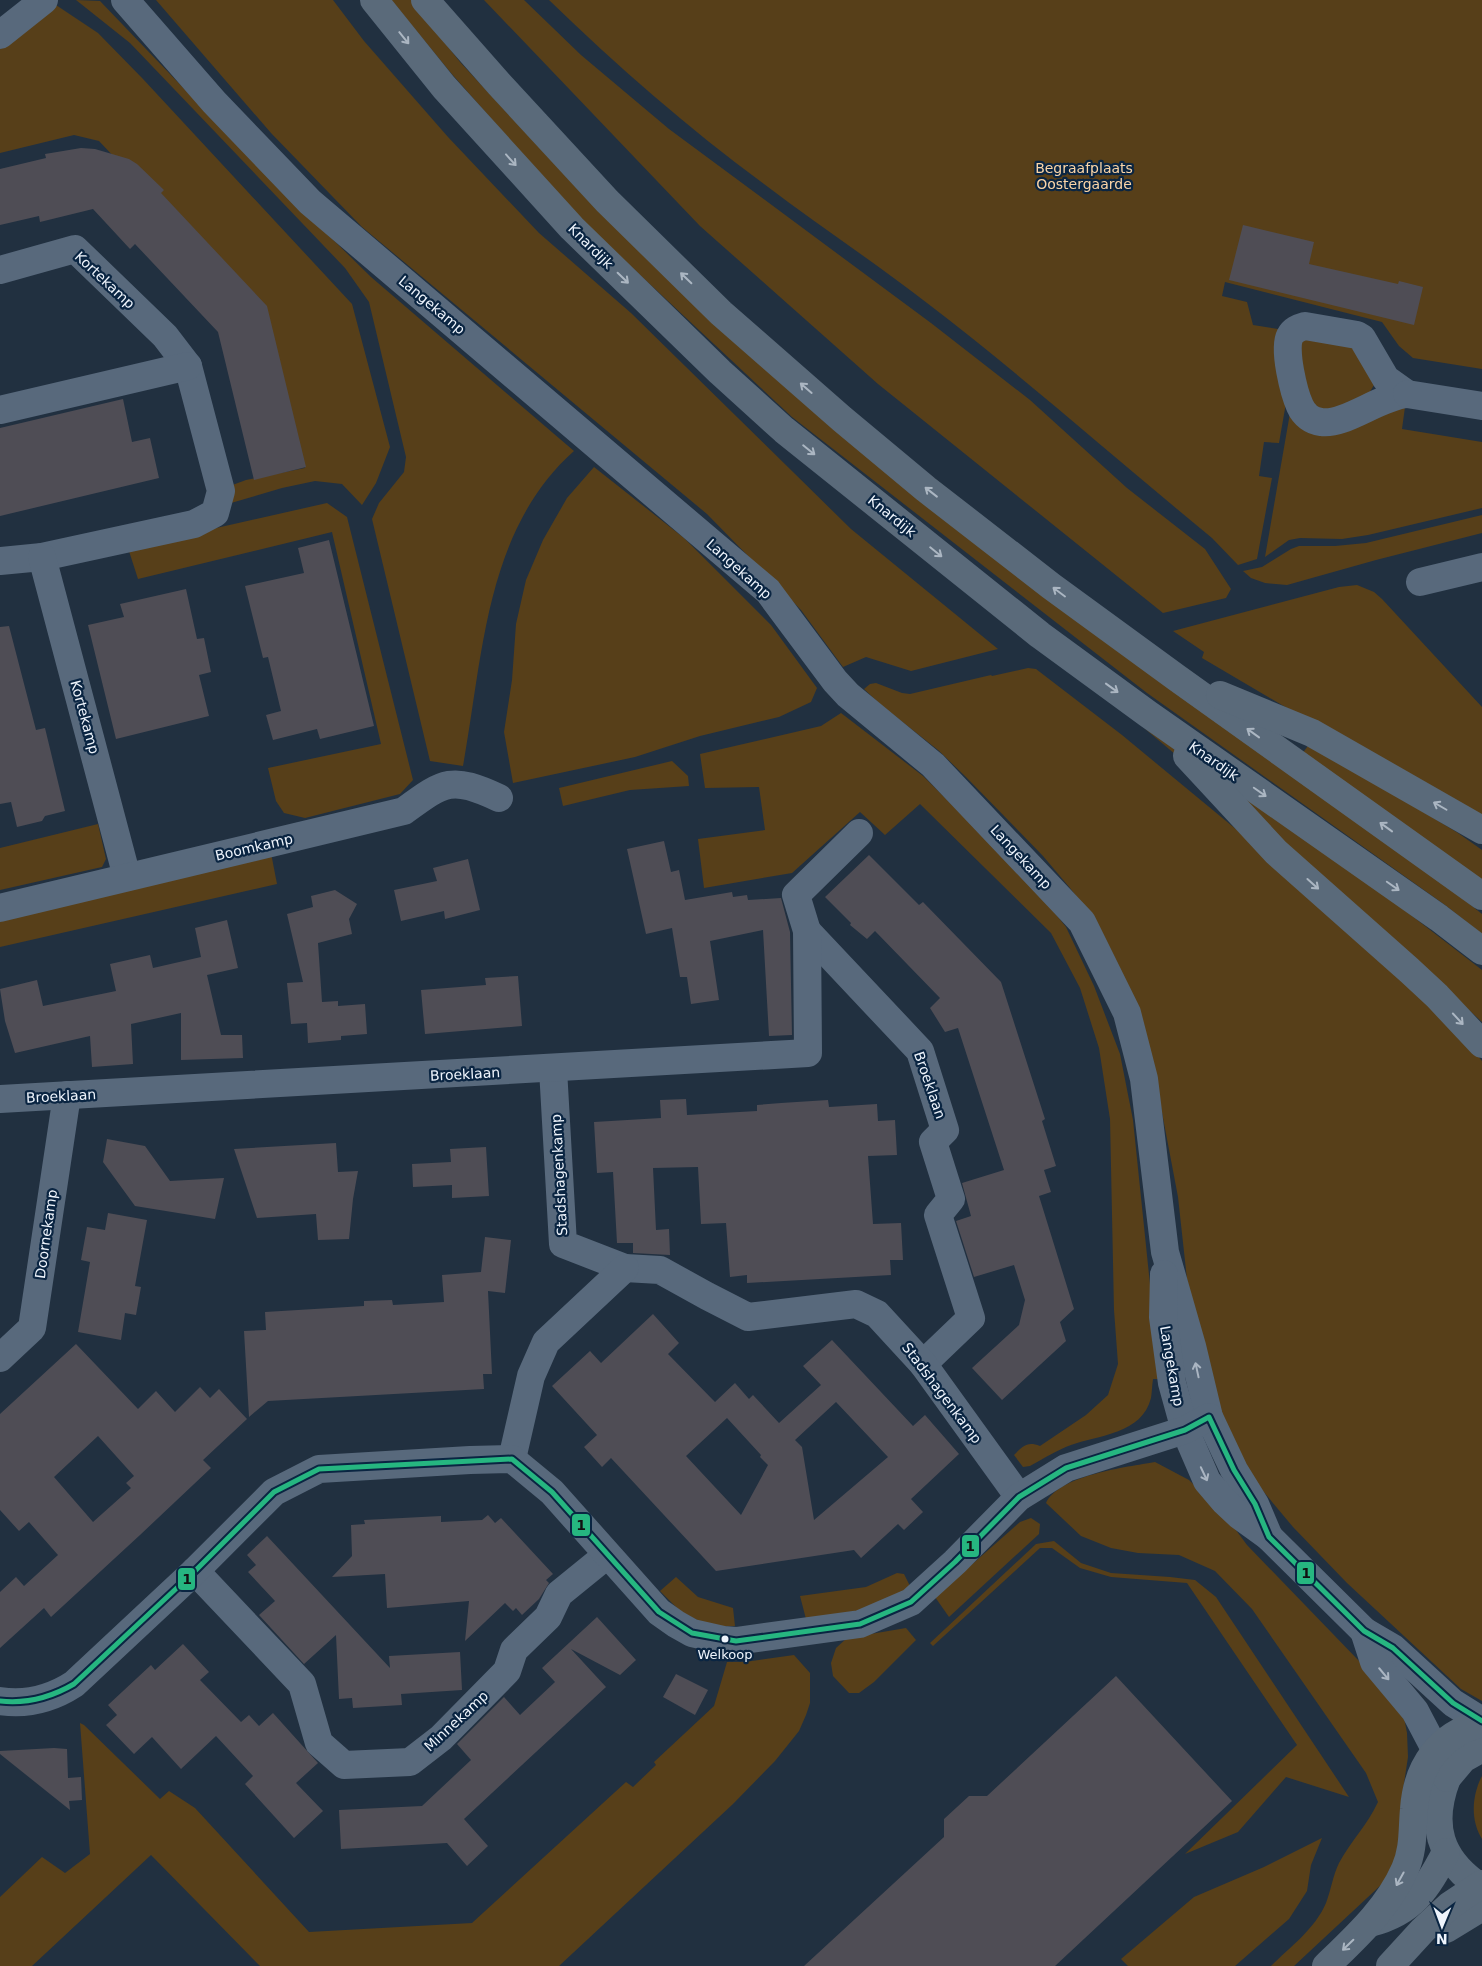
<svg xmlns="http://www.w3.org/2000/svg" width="1482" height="1966" viewBox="0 0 1482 1966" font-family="'DejaVu Sans',sans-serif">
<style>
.green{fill:#573f19}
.building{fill:#4f4d55;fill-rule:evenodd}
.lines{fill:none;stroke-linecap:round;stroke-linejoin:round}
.minor{stroke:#58697c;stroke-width:28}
.major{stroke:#5a6a7a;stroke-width:28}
.bus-1-casing{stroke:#0a2542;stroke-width:9}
.bus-1{stroke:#26b680;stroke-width:5}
.oneway{stroke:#abb6c2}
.oneway2{stroke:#aab5c2}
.bus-dot{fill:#eef4fc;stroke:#0a2542;stroke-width:2}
.labels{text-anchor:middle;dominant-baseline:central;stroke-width:4.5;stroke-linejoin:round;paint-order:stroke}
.bus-label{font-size:13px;fill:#eef4fc;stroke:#0a2542}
.park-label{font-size:14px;fill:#fbd5a7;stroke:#0a2542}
.street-label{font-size:14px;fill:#eef4fc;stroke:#0a2542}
.line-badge{stroke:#0a2542;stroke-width:2}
.pale-badge-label{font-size:14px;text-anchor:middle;font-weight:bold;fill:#111}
</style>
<rect width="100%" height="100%" fill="#213040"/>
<g class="green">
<path d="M76 0 100 1 259 167 371 277 574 451C485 530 483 657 463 766L430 761 372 519 379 503 404 472 406 457 369 302 345 268 130 43Z"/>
<polygon points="156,0 333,0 364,41 448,137 539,233 631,313 851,529 998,649 911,671 866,657 843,667 801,610 707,514 362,227 271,133"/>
<polygon points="391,0 411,0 460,62 597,210 1482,914 1482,934 1445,905 1147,693 792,417 577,216 451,73"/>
<polygon points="484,0 524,0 581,55 669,129 931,323 1030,400 1127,488 1205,549 1231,589 1226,598 1163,613 878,384 700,226"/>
<path d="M549 0H1482V369L1413 358 1399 346 1382 322 1225 282 1222 296 1247 302 1253 325 1278 329 1274 348 1286 403 1279 443 1264 442 1259 476 1272 478 1257 559 1238 565 1212 538C1117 460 1025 378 927 303 874 262 818 225 764 184 688 128 617 66 549 0Z"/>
<polygon points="56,5 98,33 143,79 352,304 390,447 376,483 362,505 342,484 315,481 282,488 231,503 227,487 246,480 305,468 255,306 99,141 74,135 0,153 0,49"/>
<path d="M1310 337 1353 346 1374 385 1368 395 1332 411 1314 408C1310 394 1294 356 1300 344 1303 340 1306 339 1310 337Z"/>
<polygon points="1399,407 1405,407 1402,429 1482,442 1482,508 1368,535 1342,539 1300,538 1289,540 1265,557 1290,413"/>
<polygon points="594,467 684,538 771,625 817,688 811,702 779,717 700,736 635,757 513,783 504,732 512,680 516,624 526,580 543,540 567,498"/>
<polygon points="327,503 347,517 413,780 400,794 305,818 284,813 276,801 268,768 381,744 332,532 138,579 128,548"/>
<polygon points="1482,515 1482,533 1376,560 1287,585 1265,583 1251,578 1243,571 1262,567 1291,549 1299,546 1335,546 1366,543"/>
<polygon points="1357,585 1374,592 1382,599 1482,707 1482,819 1372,758 1202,658 1204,652 1173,631 1339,587"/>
<polygon points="1028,668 1036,669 1122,735 1313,893 1453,1026 1482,1061 1482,1701 1461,1689 1347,1583 1293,1527 1253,1479 1221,1425 1187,1279 1178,1197 1153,1065 1091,916 1070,888 1043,856 966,777 938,750 881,705 864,689 870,684 876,683 902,693 910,694 991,675 992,676"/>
<path d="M841 713 923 776 1030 882 1066 927 1094 986 1120 1054 1133 1120 1151 1294 1162 1379H1153C1152 1385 1152 1392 1151 1398 1142 1434 1099 1435 1071 1445 1057 1450 1043 1459 1030 1466L1023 1467 1014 1455C1023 1446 1027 1441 1040 1446L1086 1415 1108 1395 1118 1364 1114 1310 1110 1119 1099 1048 1080 988 1051 933 920 804 885 835 860 812 792 873 704 888 698 839 765 830 759 787 705 788 700 754 821 726Z"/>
<polygon points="1144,728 1359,875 1482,970 1482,1022 1351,902"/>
<polygon points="1310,743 1458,833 1482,850 1482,880 1302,754"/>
<polygon points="672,761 688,776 689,786 630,790 563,806 559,788"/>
<polygon points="98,824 106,859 102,867 0,890 0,848"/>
<polygon points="271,853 277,884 0,947 0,918"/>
<path d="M1155 1462 1189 1480 1224 1514 1247 1545 1388 1691 1403 1712 1407 1733 1408 1757 1401 1803V1840L1395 1864 1382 1884 1294 1966H1271C1290 1947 1315 1929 1326 1903 1331 1890 1333 1875 1339 1863 1351 1841 1368 1824 1378 1802L1366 1773 1252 1609 1215 1571 1179 1555 1138 1553 1111 1548 1081 1536 1046 1503C1059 1475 1127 1467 1155 1462Z"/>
<polygon points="1031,1518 1040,1524 1039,1534 949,1617 935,1597 1020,1522"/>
<polygon points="1054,1541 1081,1563 1111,1573 1170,1577 1195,1580 1216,1597 1349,1797 1286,1777 1238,1832 1185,1854 1297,1745 1187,1583 1111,1577 1080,1568 1052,1548 1040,1548 933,1646 930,1643 1036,1544"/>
<polygon points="897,1573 904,1574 910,1586 903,1595 860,1612 806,1619 800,1596 866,1587"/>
<polygon points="676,1577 698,1597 733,1608 735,1626 713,1627 701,1622 680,1611 660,1591"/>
<polygon points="906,1628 916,1640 874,1682 859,1693 849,1693 833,1676 831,1663 836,1648 847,1638"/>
<polygon points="794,1655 810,1673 810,1703 806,1715 799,1731 775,1761 733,1804 559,1966 260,1966 151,1855 32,1966 0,1966 0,1897 42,1857 65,1873 90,1854 80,1723 84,1725 160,1799 169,1791 195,1808 309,1932 472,1923 626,1782 633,1787 656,1765 654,1762 714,1706 727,1662 745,1662"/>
<path d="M1482 1776V1839C1470 1820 1472 1795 1482 1776Z"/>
<polygon points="1322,1838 1311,1865 1307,1891 1289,1919 1235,1966 1128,1966 1121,1959 1194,1897 1264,1867"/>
</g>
<g class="building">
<polygon points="81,148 95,149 129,159 137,164 164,190 161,193 267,306 306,467 254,480 218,332 135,244 130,249 93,209 40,222 39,216 0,225 0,169 46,158 45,154"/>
<polygon points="1243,225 1314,242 1309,264 1398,284 1399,281 1423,287 1414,325 1229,280"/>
<polygon points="123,399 132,442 150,438 159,478 0,516 0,428"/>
<polygon points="329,540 374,726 320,739 317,729 273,740 266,715 281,711 268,657 263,658 245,586 304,573 298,548"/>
<polygon points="186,589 197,639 204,638 211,672 199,675 209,716 116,739 88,625 124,617 120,604"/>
<polygon points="9,626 36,730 45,728 65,811 45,816 42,821 17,827 11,802 0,804 0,627"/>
<polygon points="664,841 671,872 679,870 685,900 732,892 733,897 747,895 748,900 781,898 790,932 792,1035 769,1036 763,930 710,941 719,1000 691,1004 687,977 680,977 672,928 646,934 627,849"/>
<polygon points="869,855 919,905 923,902 1001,982 1045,1119 1042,1121 1056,1166 1044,1170 1051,1192 1039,1196 1074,1309 1060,1322 1066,1341 1002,1400 972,1368 1019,1325 1025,1300 1014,1265 974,1277 956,1221 971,1216 962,1183 1004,1170 958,1028 945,1032 930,1008 940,998 875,931 867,939 850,925 851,923 825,897"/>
<polygon points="468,859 480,910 445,919 444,911 401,921 394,890 437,881 433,868"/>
<polygon points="335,890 357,904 349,919 352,934 318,943 322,1002 338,1001 338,1006 365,1004 367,1034 341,1036 341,1040 308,1043 307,1023 291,1024 287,983 303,982 287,914 313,907 311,896"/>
<polygon points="227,920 238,968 207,975 221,1035 242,1035 243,1058 181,1060 181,1013 131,1024 133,1064 92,1067 90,1036 15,1053 5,1021 0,989 37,980 43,1006 116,991 110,964 150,955 153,968 201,957 195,928"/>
<polygon points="518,976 522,1026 425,1034 421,990 486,985 485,978"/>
<polygon points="686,1099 687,1115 757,1111 757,1105 781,1103 828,1100 829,1107 877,1104 878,1121 895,1120 897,1155 868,1156 873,1224 901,1223 903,1260 890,1260 891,1275 747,1283 747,1275 730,1277 726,1223 701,1224 698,1167 653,1168 656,1230 669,1229 670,1255 633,1253 633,1243 617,1243 613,1172 597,1173 594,1122 661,1118 660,1100"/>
<polygon points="107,1139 145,1146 170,1181 224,1178 215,1219 135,1206 103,1162"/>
<polygon points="336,1143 338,1172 358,1171 353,1199 349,1239 318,1240 316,1214 257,1218 234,1149"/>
<polygon points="486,1147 489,1196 452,1198 452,1185 413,1187 412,1164 451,1162 450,1149"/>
<polygon points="108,1213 147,1220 135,1286 141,1287 136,1315 125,1313 121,1340 78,1332 90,1262 81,1260 87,1227 105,1230"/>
<polygon points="485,1237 511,1240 505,1293 488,1291 492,1374 483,1374 484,1389 268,1401 249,1417 244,1331 266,1330 265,1312 364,1306 364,1301 392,1300 393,1305 444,1302 442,1275 481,1272"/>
<path d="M653 1314 679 1343 668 1354 715 1402 735 1383 749 1399 753 1395 779 1423 821 1385 803 1366 832 1340 913 1426 925 1415 959 1454 911 1499 923 1512 904 1530 898 1524 861 1558 854 1550 716 1571 611 1458 602 1467 584 1447 597 1435 552 1386 590 1351 601 1363ZM836 1402 888 1457 814 1520 802 1447 795 1440ZM727 1418 761 1455 760 1457 768 1465 741 1515 686 1456Z"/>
<path d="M76 1344 138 1409 156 1391 175 1412 200 1387 210 1398 219 1389 247 1419 203 1460 211 1468 140 1535 51 1617 44 1608 0 1648V1592L16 1577 24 1586 58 1555 29 1522 19 1531 0 1510V1414ZM98 1436 134 1476 126 1483 131 1488 93 1522 54 1477Z"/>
<polygon points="488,1515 495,1523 501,1518 553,1574 546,1580 549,1583 539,1599 522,1615 516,1608 513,1611 505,1603 465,1641 469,1601 387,1608 385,1574 332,1577 352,1556 351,1525 365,1524 364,1520 441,1516 441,1522 482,1520"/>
<polygon points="267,1536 390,1668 389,1656 460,1652 462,1690 401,1694 402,1705 353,1708 352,1698 339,1699 336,1635 304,1664 259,1615 275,1601 248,1572 256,1565 247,1555"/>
<polygon points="597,1617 636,1660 620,1675 571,1649 606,1687 464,1819 488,1846 467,1866 447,1843 341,1849 339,1810 422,1806 471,1760 457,1744 504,1697 520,1715 555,1682 542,1668"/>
<polygon points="183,1644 209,1672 200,1680 241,1722 249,1715 259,1726 273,1713 318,1763 296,1783 323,1811 294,1838 245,1784 253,1776 216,1736 181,1769 152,1737 134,1754 106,1725 117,1715 108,1705 151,1665 155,1670"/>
<polygon points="676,1674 708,1690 695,1715 663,1697"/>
<polygon points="1116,1676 1232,1801 1055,1966 804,1966 944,1837 944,1819 969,1796 987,1796"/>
<polygon points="54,1748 67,1749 68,1778 81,1777 82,1800 69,1801 70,1810 0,1754 0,1751"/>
</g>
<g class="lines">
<g class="minor">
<polyline points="125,0 214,102 310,202 768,591 835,681 848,695 933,765 1082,922 1127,1013 1144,1079 1165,1252 1192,1346 1209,1417 1234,1470 1255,1504 1269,1537"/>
<polyline points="0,35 44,0"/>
<polyline points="0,270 75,249 165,336 188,366 221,491 215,513 194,524 42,557 0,561"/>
<path d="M1305 326 1357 335 1362 338 1386 379 1407 394C1380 396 1344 426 1321 422 1312 421 1304 415 1300 406 1294 393 1283 349 1290 336 1293 330 1298 328 1305 326Z"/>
<polyline points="1407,394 1482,406"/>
<polyline points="0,410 188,366"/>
<polyline points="42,557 127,877"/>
<polyline points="1420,582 1482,567"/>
<path d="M0 908 404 811C445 781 451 776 499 798"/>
<polyline points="807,931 920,1051 945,1130 933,1142 951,1199 938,1215 971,1318 923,1364"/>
<polyline points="553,1069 563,1244 625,1268 660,1270 707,1296 748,1317 856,1304 877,1314 923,1364 1019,1497"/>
<polyline points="0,1099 808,1053 807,931 796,895 859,833"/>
<polyline points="1164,1274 1163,1317 1172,1383 1185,1430 1207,1481 1224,1501 1240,1516 1269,1537 1364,1631 1393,1648 1453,1703 1482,1721"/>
<polyline points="0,1358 32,1328 67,1095"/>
<polyline points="512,1459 531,1376 546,1342 625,1268"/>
<polyline points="195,1571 302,1684 319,1743 344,1765 410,1762 441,1738 507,1671 514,1650 548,1617 559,1594 607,1555"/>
<polyline points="1364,1631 1374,1662 1415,1711 1436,1751"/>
<path d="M0 1701C27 1705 51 1699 74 1684L195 1571 274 1492 319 1469 470 1460 512 1459 552 1492 659 1612 676 1624 692 1633 723 1640 736 1641 860 1624 911 1602 955 1562 1019 1497 1066 1468 1185 1430 1209 1417"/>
</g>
<g class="major">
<polyline points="374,0 444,87 572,228 720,372 784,430 1040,635 1148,714 1439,918 1482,951"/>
<polyline points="425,0 499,84 607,201 721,313 842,419 926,489 1051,586 1177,678 1482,896"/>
<polyline points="1220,695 1312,733 1482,830"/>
<polyline points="1187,756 1276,852 1409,970 1437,996 1482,1044"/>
<path d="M1436 1751 1447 1778C1429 1825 1439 1860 1482 1888"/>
<polyline points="1447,1778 1463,1759 1482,1748"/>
<path d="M1370 1923C1413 1912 1427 1889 1446 1852"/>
<polyline points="1446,1929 1482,1907"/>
<path d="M1326 1966C1356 1937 1388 1908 1405 1869 1414 1849 1412 1830 1414 1809 1417 1766 1439 1735 1482 1723"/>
<polyline points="1390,1966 1423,1930 1449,1906 1482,1884"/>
</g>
<g class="bus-1-casing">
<path id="bus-1" d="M0 1701C27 1704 50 1698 74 1684L195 1571 274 1492 319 1469 512 1459 552 1492 659 1612 692 1633 736 1641 860 1624 911 1602 955 1562 1019 1497 1066 1468 1185 1430 1209 1417 1234 1470 1255 1504 1269 1537 1364 1631 1393 1648 1453 1703 1482 1721"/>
</g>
<use href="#bus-1" class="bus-1"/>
</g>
<defs><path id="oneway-shaft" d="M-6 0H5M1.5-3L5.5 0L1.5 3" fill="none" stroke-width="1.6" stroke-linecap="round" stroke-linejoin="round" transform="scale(1.25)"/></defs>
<g class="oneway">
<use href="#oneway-shaft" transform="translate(404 38) rotate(51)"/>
<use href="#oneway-shaft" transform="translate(511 160) rotate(48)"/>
<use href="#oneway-shaft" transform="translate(623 278) rotate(44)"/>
<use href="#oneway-shaft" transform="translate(686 278) rotate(-136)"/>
<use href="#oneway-shaft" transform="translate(806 388) rotate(-139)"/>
<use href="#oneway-shaft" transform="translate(809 450) rotate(39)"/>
<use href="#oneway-shaft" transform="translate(931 492) rotate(-142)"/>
<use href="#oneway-shaft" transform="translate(936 552) rotate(39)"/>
<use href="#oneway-shaft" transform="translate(1059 592) rotate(-143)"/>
<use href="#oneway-shaft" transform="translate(1112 688) rotate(36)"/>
<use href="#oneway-shaft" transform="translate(1253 733) rotate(-144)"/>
<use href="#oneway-shaft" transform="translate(1260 792) rotate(35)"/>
<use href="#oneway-shaft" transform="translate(1440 806) rotate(-150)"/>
<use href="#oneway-shaft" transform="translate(1386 827) rotate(-144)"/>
<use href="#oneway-shaft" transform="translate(1313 884) rotate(42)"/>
<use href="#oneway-shaft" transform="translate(1393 886) rotate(35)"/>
<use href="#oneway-shaft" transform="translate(1458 1019) rotate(47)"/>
<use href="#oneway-shaft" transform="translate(1400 1879) rotate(119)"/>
<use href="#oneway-shaft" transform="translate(1348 1945) rotate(136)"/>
</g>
<g class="oneway2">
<use href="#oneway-shaft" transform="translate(1197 1370) rotate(-102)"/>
<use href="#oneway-shaft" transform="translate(1204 1474) rotate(65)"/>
<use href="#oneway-shaft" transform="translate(1384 1674) rotate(50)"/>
</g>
<circle class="bus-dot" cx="725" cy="1639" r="4.5"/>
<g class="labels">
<g class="bus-label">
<text x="725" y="1654">Welkoop</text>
</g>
<g class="park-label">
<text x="1084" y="168">Begraafplaats<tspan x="1084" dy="16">Oostergaarde</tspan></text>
</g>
<g class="street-label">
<text transform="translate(591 246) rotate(45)">Knardijk</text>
<text transform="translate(105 280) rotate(43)">Kortekamp</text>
<text transform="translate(432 305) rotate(40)">Langekamp</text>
<text transform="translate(892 516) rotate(39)">Knardijk</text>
<text transform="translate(739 569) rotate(42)">Langekamp</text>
<text transform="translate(85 717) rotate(75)">Kortekamp</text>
<text transform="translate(1214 761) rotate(35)">Knardijk</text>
<text transform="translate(254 847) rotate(-13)">Boomkamp</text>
<text transform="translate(1021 857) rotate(47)">Langekamp</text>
<text transform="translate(465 1074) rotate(-3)">Broeklaan</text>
<text transform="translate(930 1085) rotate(71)">Broeklaan</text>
<text transform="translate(61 1096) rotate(-3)">Broeklaan</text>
<text transform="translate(559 1175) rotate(-93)">Stadshagenkamp</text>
<text transform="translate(46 1234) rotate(-82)">Doornekamp</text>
<text transform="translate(1172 1366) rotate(80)">Langekamp</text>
<text transform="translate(942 1393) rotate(53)">Stadshagenkamp</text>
<text transform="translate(456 1721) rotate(-43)">Minnekamp</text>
</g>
</g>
<g class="line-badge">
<rect x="571" y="1513" width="20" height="24" rx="5" fill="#26b680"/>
<rect x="961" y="1534" width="19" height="24" rx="5" fill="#26b680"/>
<rect x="1296" y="1561" width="19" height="24" rx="5" fill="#26b680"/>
<rect x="177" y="1567" width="19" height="24" rx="5" fill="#26b680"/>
</g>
<g class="pale-badge-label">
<text x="581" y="1530">1</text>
<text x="970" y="1551">1</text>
<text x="1306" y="1578">1</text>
<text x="187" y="1584">1</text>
</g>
<g transform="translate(1442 1926) rotate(181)" stroke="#0a2542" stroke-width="4" paint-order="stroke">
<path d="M0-4L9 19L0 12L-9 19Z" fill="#eef4fc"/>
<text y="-8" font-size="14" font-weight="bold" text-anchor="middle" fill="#eef4fc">N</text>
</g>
</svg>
